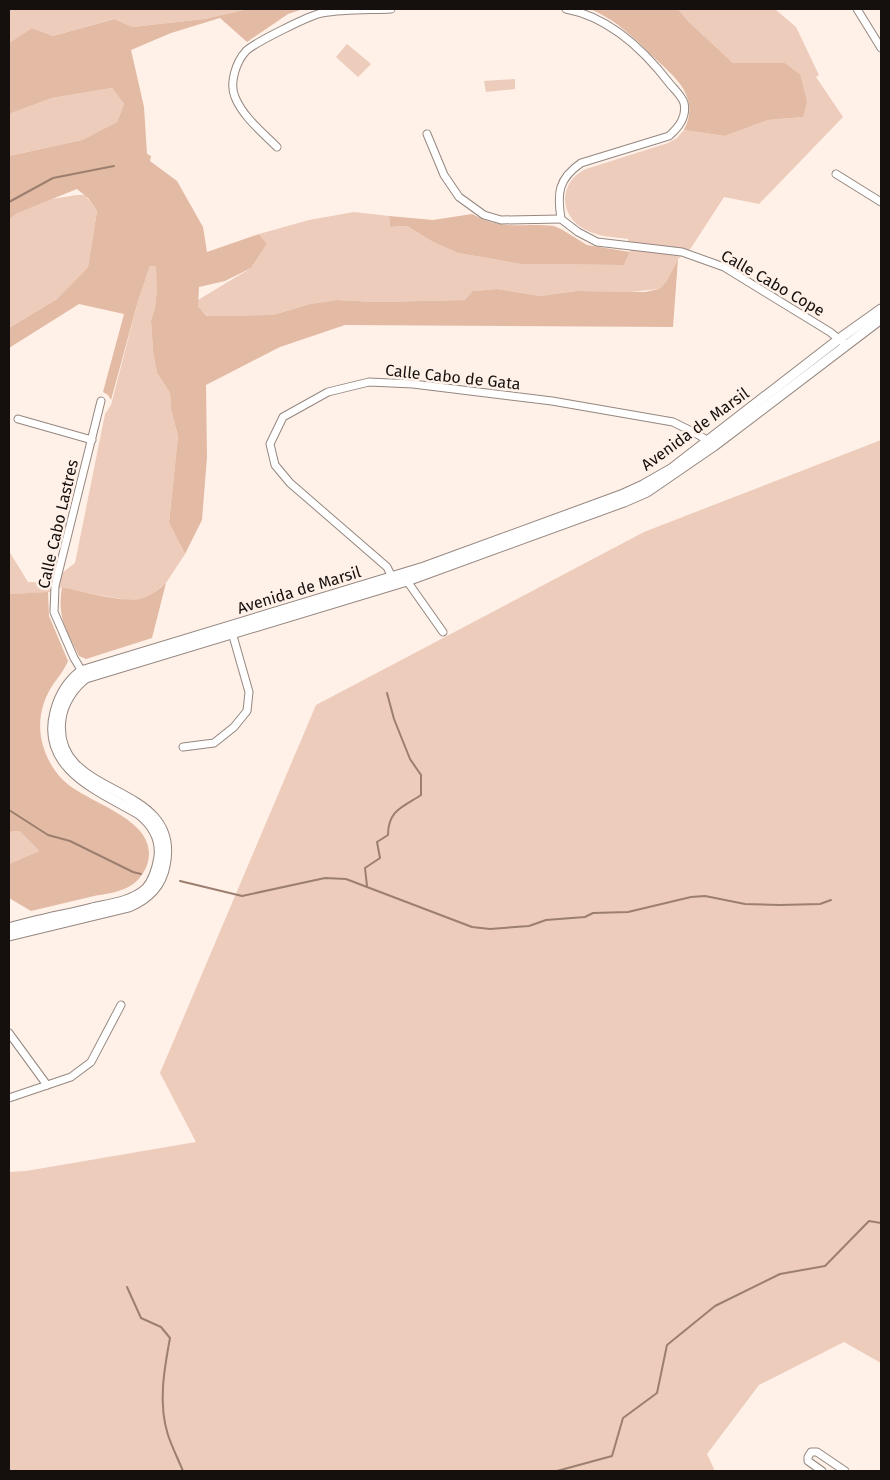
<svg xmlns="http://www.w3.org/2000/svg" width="890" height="1480" viewBox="0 0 890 1480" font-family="'Fira Sans',sans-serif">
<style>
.green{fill:#edccbb}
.forest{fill:#e3baa4}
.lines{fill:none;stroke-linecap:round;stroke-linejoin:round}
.stream{stroke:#9c7f6f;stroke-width:2}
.minor-casing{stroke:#948780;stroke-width:9}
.tertiary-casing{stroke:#948780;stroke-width:11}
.minor{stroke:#fff;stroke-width:7}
.tertiary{stroke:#fff;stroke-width:9}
.labels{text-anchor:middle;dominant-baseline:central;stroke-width:5;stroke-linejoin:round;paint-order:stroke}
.street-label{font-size:16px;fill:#15100e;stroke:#fff0e8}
</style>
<rect width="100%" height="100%" fill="#fff0e8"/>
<g class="green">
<polygon points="9,9 248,9 204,19 132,27 113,19 53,36 32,28 9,43"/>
<path d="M678 9H775L796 27 819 75 816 77 843 117 759 204 724 197 691 248 678 259 666 282 659 289 629 292 576 291 540 296 497 289 473 291 466 300 377 302 337 300 310 304 273 315 208 316 198 308V300L251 268 267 244 259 234 309 220 354 212 389 216 390 227 407 226 433 242 458 253 521 264 624 265 630 252 628 239C614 237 599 237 586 230 558 216 558 182 586 169L668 143 677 138 684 130 725 136 768 120 803 117 800 74 785 63H733L689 22Z"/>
<polygon points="347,44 371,64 358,77 336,57"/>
<polygon points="515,79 515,89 486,92 484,81"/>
<polygon points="112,88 124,104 117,122 82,140 9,156 9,114 52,98"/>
<polygon points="77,195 85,195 97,211 88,267 57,299 9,328 9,212 13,205"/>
<polygon points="150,266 157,266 157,289 155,308 151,320 153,351 157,373 170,393 171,409 178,436 169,521 185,554 166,583 152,594 142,599 128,600 86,593 62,587 55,592 9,594 9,551 28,582 49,583 75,563 105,414 111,405 138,301"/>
<polygon points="881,440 881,1363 844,1342 759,1385 707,1454 715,1471 9,1471 9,1172 26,1171 196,1142 160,1073 316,705 644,532"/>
<polygon points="19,831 39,851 9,864 9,832"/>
</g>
<g class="forest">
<polygon points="248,9 303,9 288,14 247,42 220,18 171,33 131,50 144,107 147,154 151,156 150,161 177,181 203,227 207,252 259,234 267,244 251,268 225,281 199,287 198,307 207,316 273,315 310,304 337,300 377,302 465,300 473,291 497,289 540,296 576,291 645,292 659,289 666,282 678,259 673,327 345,325 280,347 206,385 207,457 202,520 185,554 169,522 178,436 171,409 170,393 157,373 153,351 151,320 155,308 157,289 156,266 150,266 138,301 111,400 108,395 103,392 124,314 79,304 9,348 9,328 57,299 88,267 97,211 88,198 77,189 17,213 9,219 9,156 82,140 117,122 124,104 112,88 52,98 9,114 9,43 32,28 53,36 114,19 132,27 204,19"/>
<path d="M590 9H678L689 22 733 63H785L800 74 807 102 803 117 768 120 725 136 684 130C689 120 691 111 688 100 684 84 671 74 660 63 638 42 619 21 590 9Z"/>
<path d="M472 214C506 232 520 222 554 226L561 229 587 245 630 252 624 265 521 264 458 253 433 242 407 226 390 227 389 216 433 220Z"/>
<path d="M166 583 152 638 86 659 79 656C66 629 57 618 62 587 79 591 128 604 143 598 152 595 159 589 166 583Z"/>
<path d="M48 592 49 616 68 661C64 670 60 675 54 683 43 699 38 718 41 737 44 754 52 769 63 780 88 805 162 819 147 865 143 876 135 885 124 889 115 893 104 894 94 896 73 901 52 906 31 911L9 898V864L39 851 19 831 9 832V594Z"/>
</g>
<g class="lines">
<g class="stream">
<polyline points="9,202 53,178 114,166"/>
<polyline points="9,810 48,835 70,841 133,872 141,874"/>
<polyline points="180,881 242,896 325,878 346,879 472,927 490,929 529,926 546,920 585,917 593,913 628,912 691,897 705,896 745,904 780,905 820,904 831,900"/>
<path d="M367 886 365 868 380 858 377 842 388 835C388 810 403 807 421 795V775L410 759 394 719 387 693"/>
<path d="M127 1287 141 1318 161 1327 170 1338C164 1370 158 1404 168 1435 172 1447 178 1459 183 1471"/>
<polyline points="557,1471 612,1456 623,1418 657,1393 667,1345 715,1306 780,1274 825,1266 869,1221 881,1223"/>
</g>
<g class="minor-casing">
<g id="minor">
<path d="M566 9C609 17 644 50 670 84 674 89 682 96 684 103 687 117 679 127 669 136L581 163C558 179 557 193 561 219L578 232 597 242 682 252 724 267 830 332 846 345"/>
<polyline points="857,9 881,48"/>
<polyline points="427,134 444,175 459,197 484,215 501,220 561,219"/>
<path d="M277 147C263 133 243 117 235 97 229 83 236 62 246 51 254 43 310 15 322 13 344 9 368 10 391 9"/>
<polyline points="836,174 881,202"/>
<polyline points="18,419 92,440"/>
<polyline points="392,577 387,567 290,483 275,465 270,444 283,417 328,392 369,382 413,384 552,401 673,422 697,434 710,442"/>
<polyline points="407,581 443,632"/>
<polyline points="83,673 74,658 54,612 55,586 101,401"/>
<polyline points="183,747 214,743 234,727 247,711 249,692 231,629"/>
<polyline points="9,1033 47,1085"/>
<polyline points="9,1098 71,1077 91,1062 121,1005"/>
<polyline points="822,1471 808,1461 808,1457 811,1452 817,1452 845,1471"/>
</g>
</g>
<g class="tertiary-casing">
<g id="tertiary">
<path d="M9 928C36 920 64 915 92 908 110 904 131 902 146 889 154 880 157 869 159 857 161 839 153 825 139 814 100 791 40 769 55 712 59 696 68 681 81 671L424 567 621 495 643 485 671 469 839 339 881 309"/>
<path d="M9 936 129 907C148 899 161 887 165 866 183 780 50 801 61 719 63 703 73 688 86 678L407 581 624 502 647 492 714 446 881 319"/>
</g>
</g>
<use href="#minor" class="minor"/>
<use href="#tertiary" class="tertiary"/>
</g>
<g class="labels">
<g class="street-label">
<text transform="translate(773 283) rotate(30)">Calle Cabo Cope</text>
<text transform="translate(453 377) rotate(6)">Calle Cabo de Gata</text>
<text transform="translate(695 429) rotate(-36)">Avenida de Marsil</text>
<text transform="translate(58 524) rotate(-77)">Calle Cabo Lastres</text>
<text transform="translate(299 590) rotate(-17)">Avenida de Marsil</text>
</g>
</g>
<rect width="890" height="1480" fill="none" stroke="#15100e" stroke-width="20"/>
</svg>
